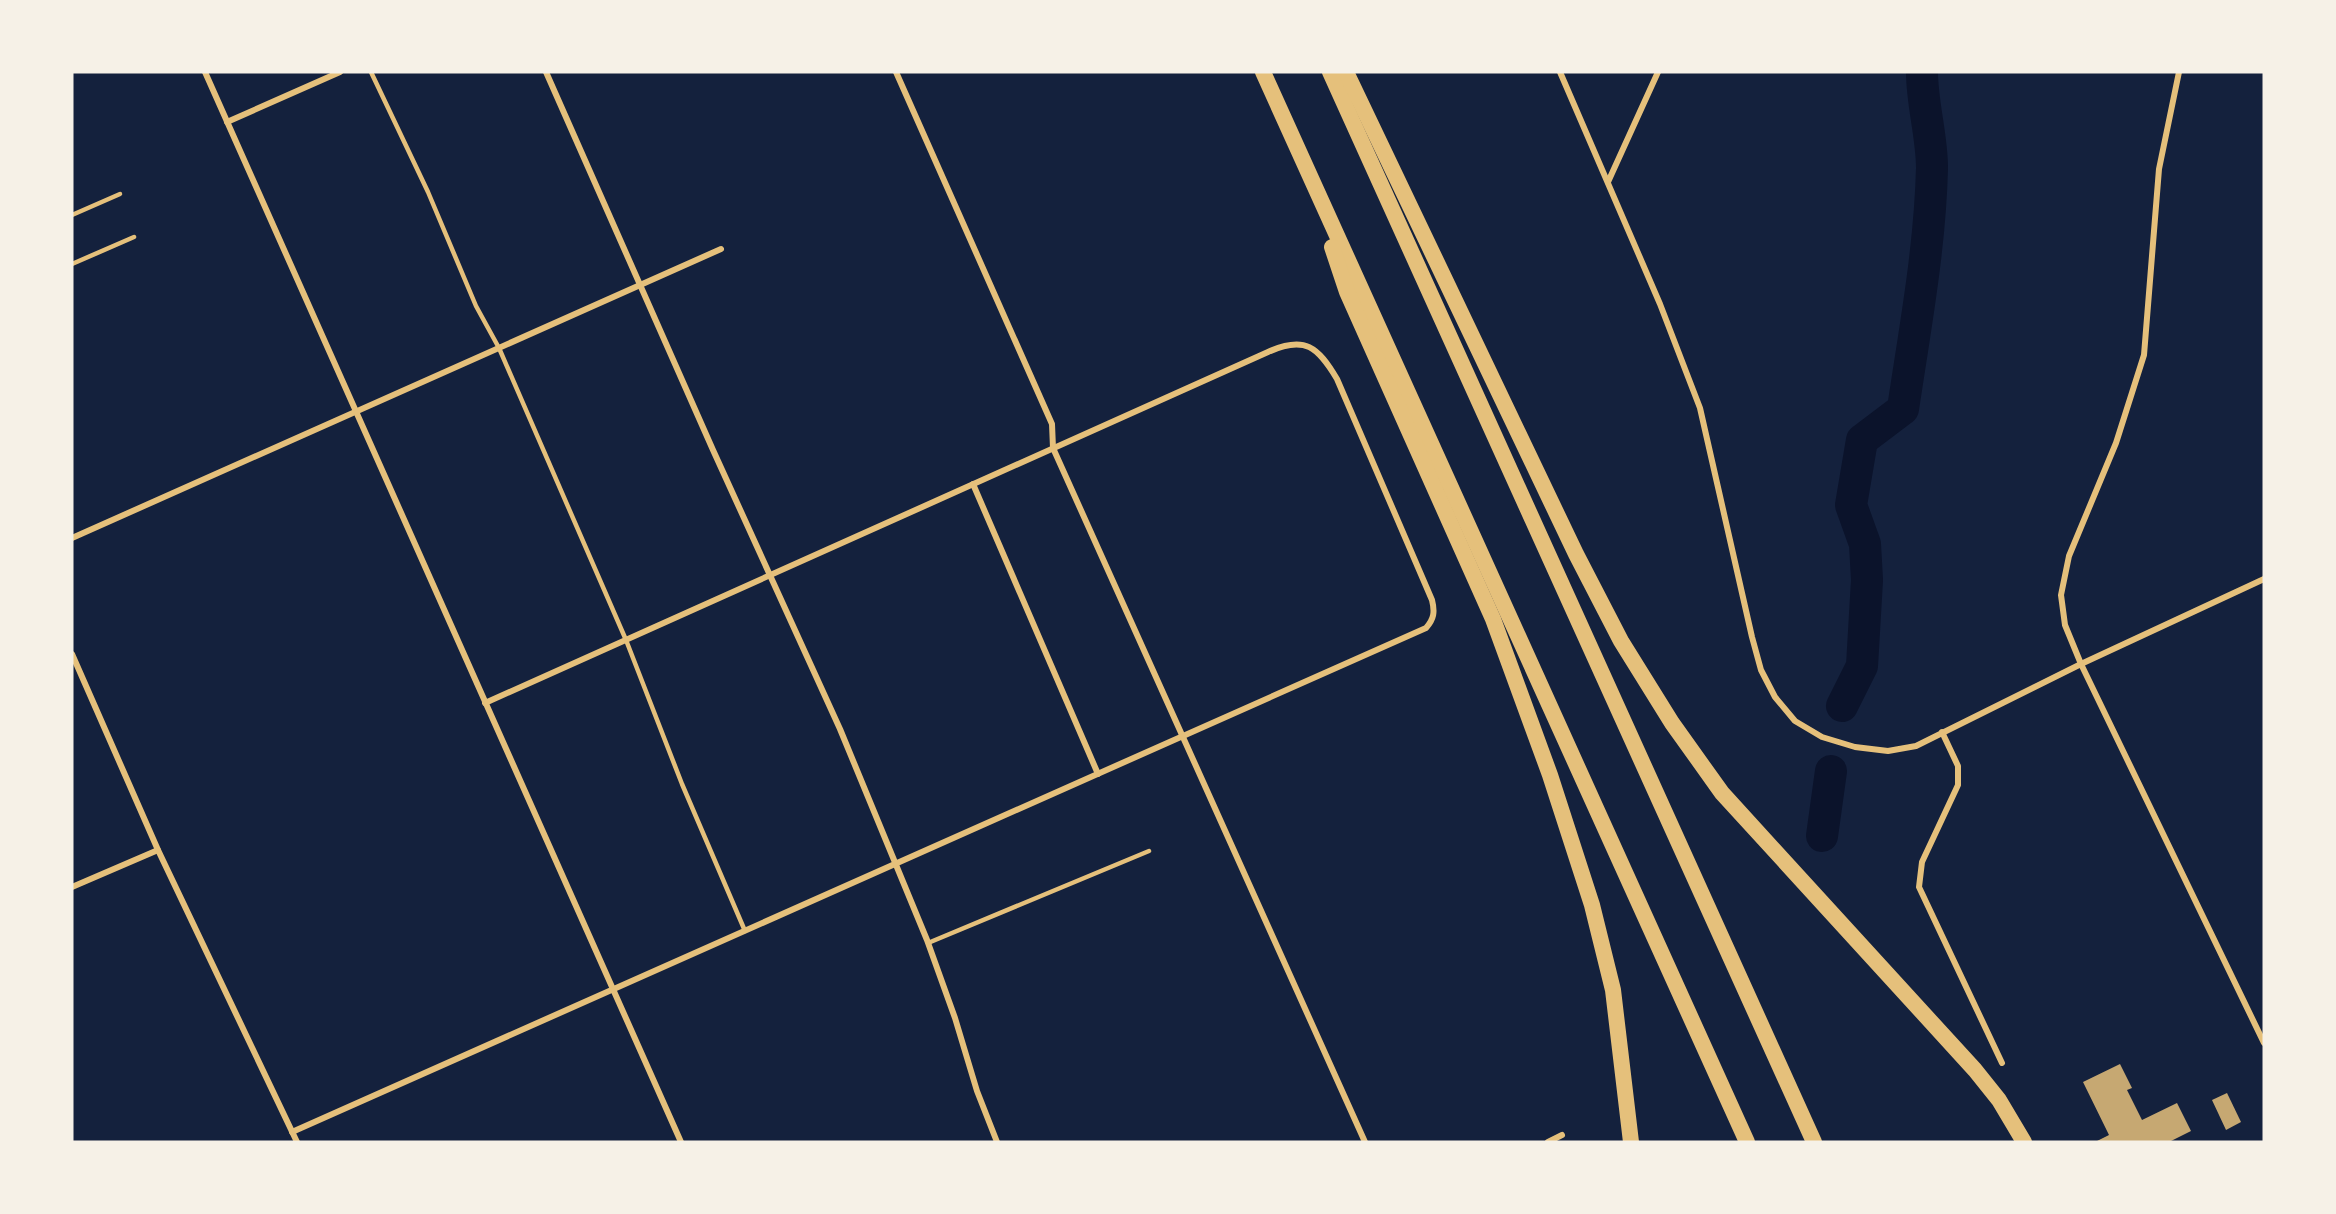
<svg xmlns="http://www.w3.org/2000/svg" width="2336" height="1214" viewBox="0 0 2336 1214" font-family="'PT Serif',serif">
<style>
.lines{fill:none;stroke-linecap:round;stroke-linejoin:round}
.river{stroke:#0b132b;stroke-width:32}
.building{fill:#c6a872}
.service{stroke:#e5c07b;stroke-width:4.5}
.minor{stroke:#e5c07b;stroke-width:6}
.motorway{stroke:#e5c07b;stroke-width:16}
</style>
<rect width="100%" height="100%" fill="#14213d"/>
<g class="lines">
<g class="river">
<path d="M1842 706 1862 666 1867 580 1865 544 1851 505 1862 440 1903 409C1915 328 1930 249 1932 168 1932 136 1922 104 1922 72"/>
<polyline points="1822,836 1831,771"/>
</g>
</g>
<g class="building">
<polygon points="2120,1064 2132,1088 2127,1090 2142,1120 2177,1103 2191,1131 2169,1142 2095,1142 2109,1135 2083,1082"/>
<polygon points="2227,1093 2241,1122 2226,1130 2212,1100"/>
</g>
<g class="lines">
<g class="service">
<polyline points="371,72 428,192 476,306 499,348 626,640 682,784 745,931"/>
<polyline points="72,215 120,194"/>
<polyline points="72,264 134,237"/>
<polyline points="928,943 1149,851"/>
</g>
<g class="minor">
<polyline points="205,72 681,1142"/>
<polyline points="546,72 713,450 840,729 927,940 955,1018 977,1091 997,1142"/>
<polyline points="896,72 1052,424 1053,448 1365,1142"/>
<polyline points="1560,72 1660,304 1700,408 1752,637 1761,670 1775,697 1795,721 1822,737 1855,747 1888,751 1916,746 2081,664 2264,579"/>
<polyline points="2179,72 2159,169 2144,355 2116,443 2069,556 2061,595 2065,625 2081,664 2264,1043"/>
<polyline points="227,122 340,72"/>
<polyline points="1608,182 1658,72"/>
<polyline points="973,484 1098,774"/>
<polyline points="72,538 721,249"/>
<polyline points="72,654 158,850 297,1142"/>
<polyline points="1942,732 1958,766 1958,785 1922,862 1919,887 2002,1063"/>
<polyline points="72,887 158,850"/>
<path d="M292 1132 1426 628C1434 619 1435 612 1432 600L1337 379C1318 347 1305 335 1268 352L485 703"/>
<polyline points="1548,1142 1562,1135"/>
</g>
<g class="motorway">
<polyline points="1263,72 1747,1142"/>
<polyline points="1330,72 1814,1142"/>
<polyline points="1346,72 1576,554 1621,641 1672,723 1722,793 1975,1070 1999,1100 2024,1142"/>
<polyline points="1332,247 1347,292 1493,619 1550,775 1592,905 1613,990 1631,1142"/>
</g>
</g>
<rect width="2336" height="1214" fill="none" stroke="#f6f1e7" stroke-width="147"/>
</svg>
